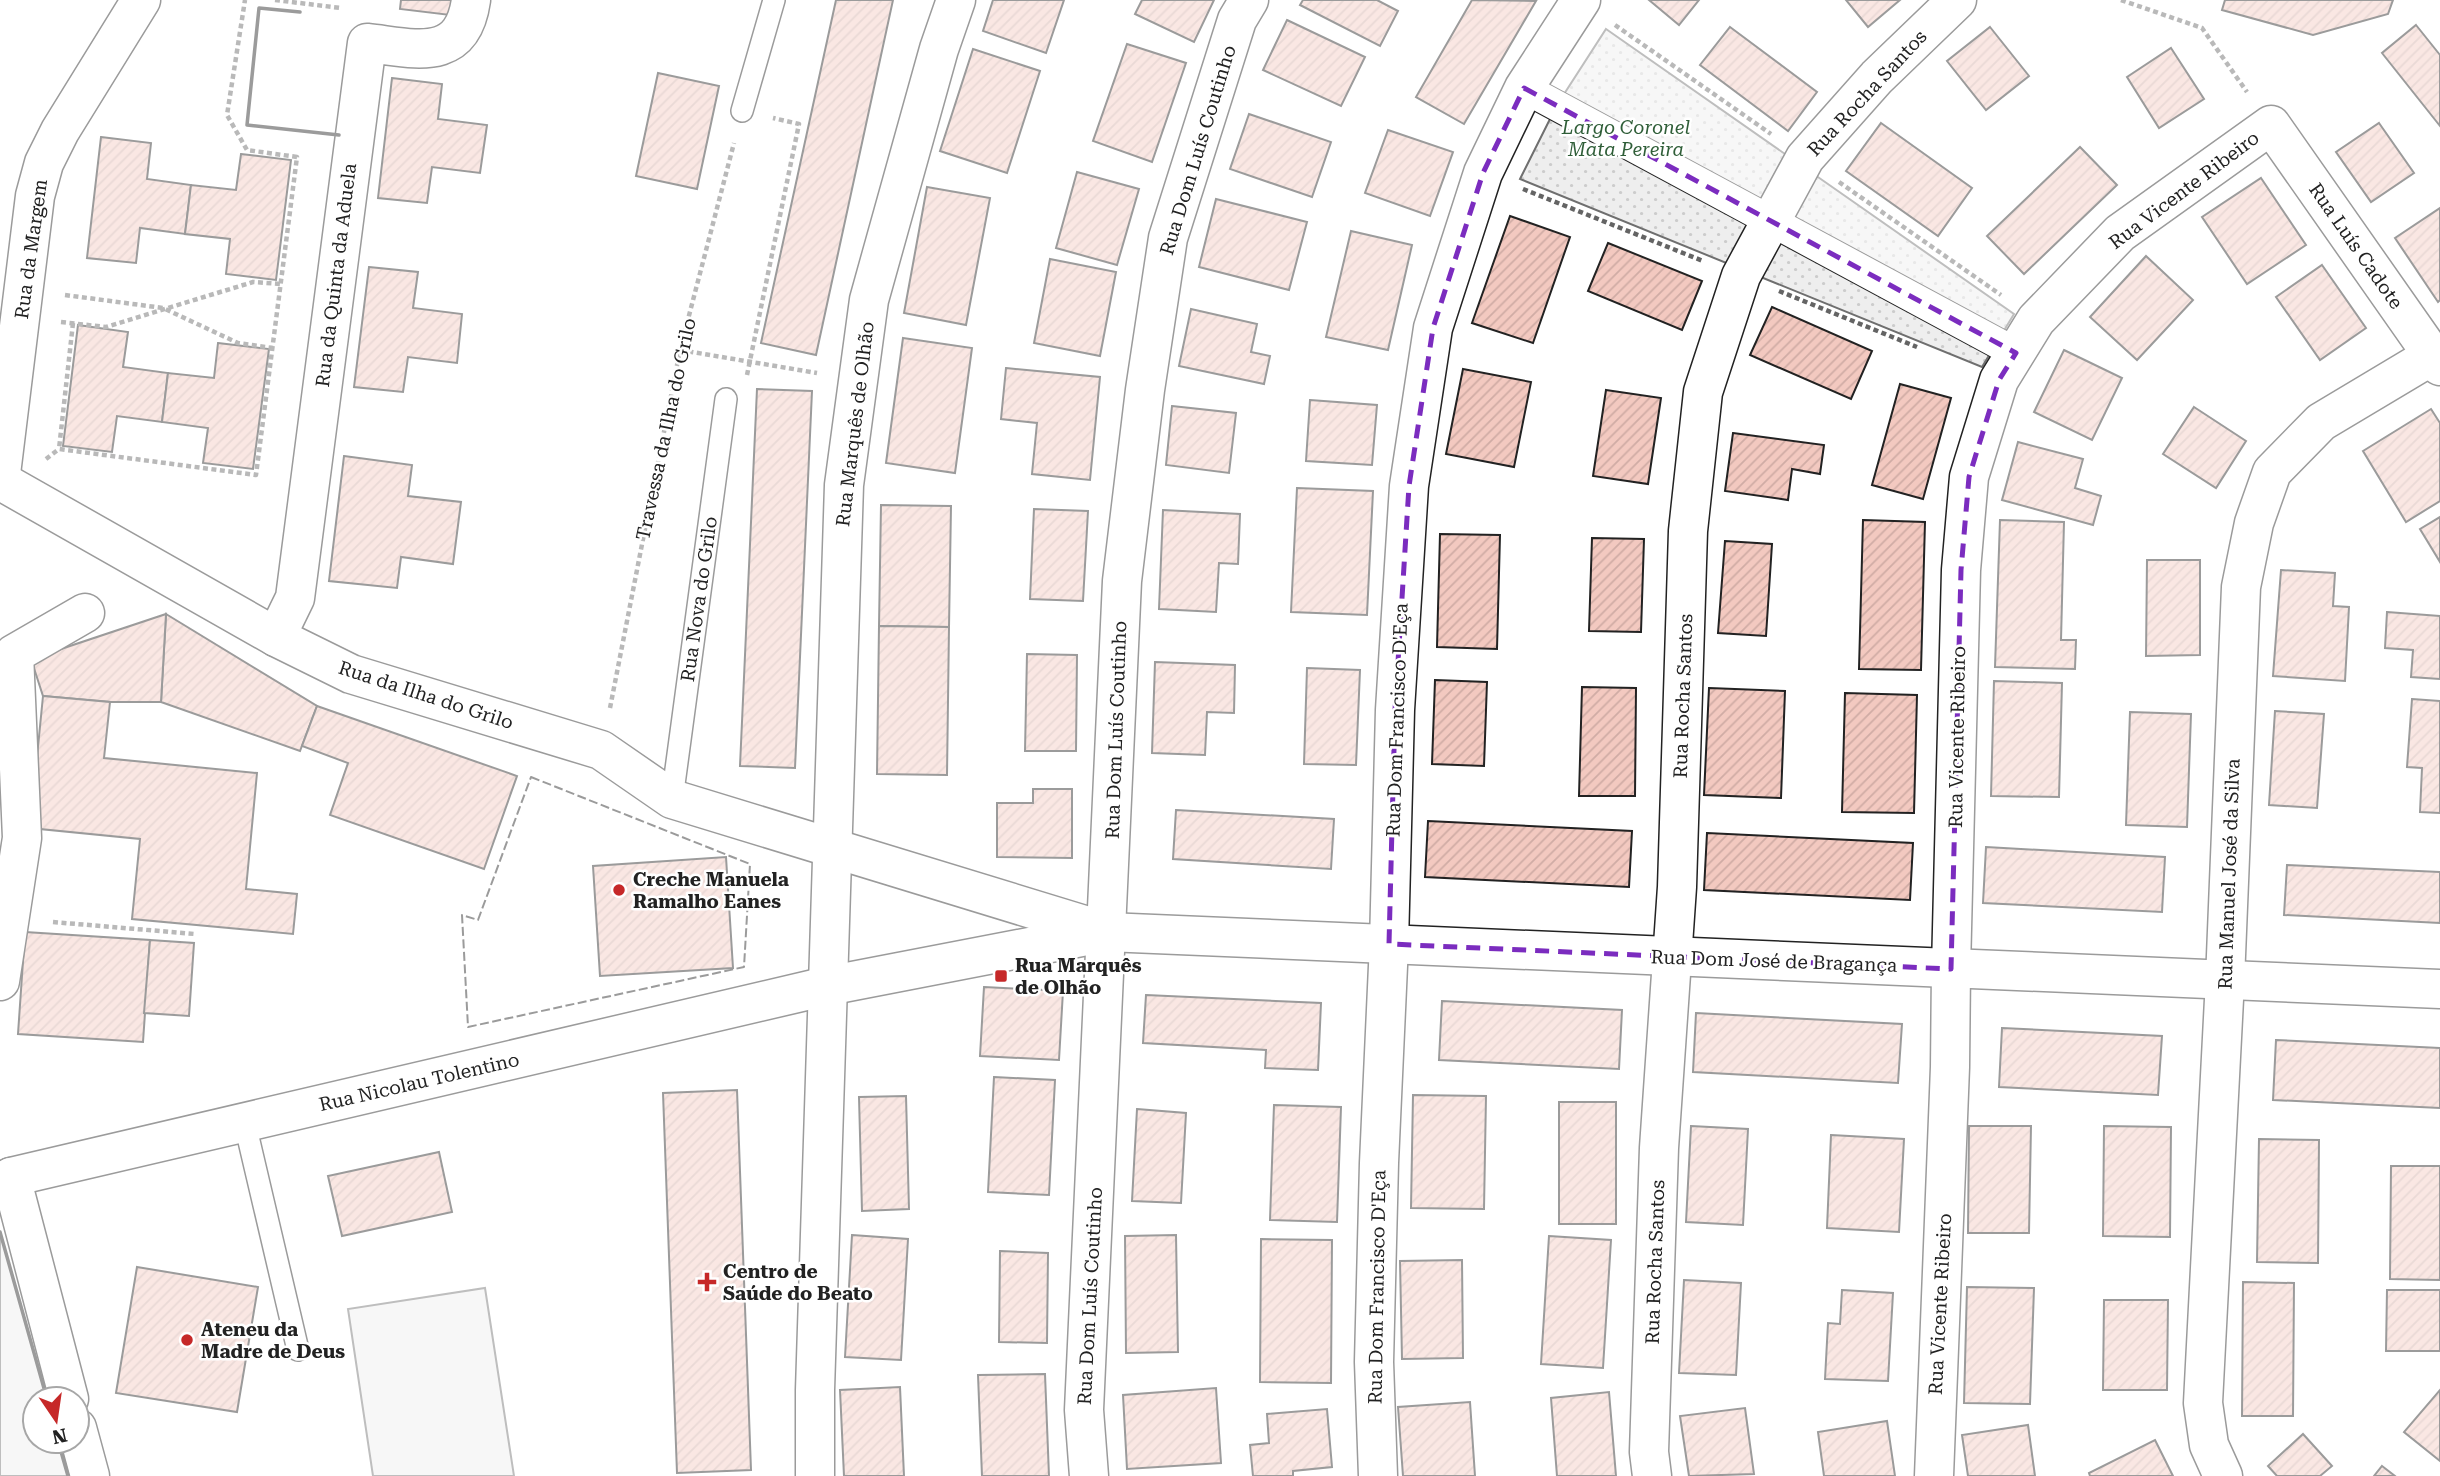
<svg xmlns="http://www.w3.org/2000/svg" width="2440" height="1476" viewBox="0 0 2440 1476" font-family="'Roboto Serif',serif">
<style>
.park{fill:url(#park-dots);stroke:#6f6f6f;stroke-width:2}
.garden{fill:#eee;stroke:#6f6f6f;stroke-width:2}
.building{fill:url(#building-hatch);stroke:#222;stroke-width:2}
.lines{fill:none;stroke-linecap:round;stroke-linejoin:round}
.service-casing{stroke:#222;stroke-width:24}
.pedestrian-casing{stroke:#222;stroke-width:32}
.minor-casing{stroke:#222;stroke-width:41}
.path{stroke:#646464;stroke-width:4.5;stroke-dasharray:5 3.5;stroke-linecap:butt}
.service{stroke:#fff;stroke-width:21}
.pedestrian{stroke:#fff;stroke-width:30}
.minor{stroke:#fff;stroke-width:38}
.fence{stroke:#222;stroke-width:2;stroke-dasharray:9 3.5;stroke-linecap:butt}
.wall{stroke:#222;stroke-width:3.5}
.marked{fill:none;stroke:#7b2cbf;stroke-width:5;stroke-dasharray:14 9;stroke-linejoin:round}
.poi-dot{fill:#c62828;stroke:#fff;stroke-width:2.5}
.labels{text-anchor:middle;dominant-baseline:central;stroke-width:5;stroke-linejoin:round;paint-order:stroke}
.street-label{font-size:19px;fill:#222;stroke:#fff}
.park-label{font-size:19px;font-style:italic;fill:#2f5e38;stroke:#fff}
.poi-label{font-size:19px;font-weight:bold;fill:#222;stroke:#fff;text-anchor:start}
</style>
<defs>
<pattern id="park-dots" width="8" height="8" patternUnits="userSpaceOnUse" patternTransform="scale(1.75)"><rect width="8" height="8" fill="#eee"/><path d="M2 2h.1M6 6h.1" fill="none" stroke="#ccc" stroke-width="1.8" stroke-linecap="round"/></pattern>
<pattern id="building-hatch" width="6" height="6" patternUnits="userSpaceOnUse" patternTransform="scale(1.75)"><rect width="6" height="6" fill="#f3c9c0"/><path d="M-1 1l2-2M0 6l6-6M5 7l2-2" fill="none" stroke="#d0aca5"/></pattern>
</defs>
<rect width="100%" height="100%" fill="#fff"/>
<polygon class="park" points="1606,29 2014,314 1982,367 1520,179 1557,105"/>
<g class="garden">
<polygon points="0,1232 47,1399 35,1399 35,1441 58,1441 68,1476 0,1476"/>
<polygon points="485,1288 514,1476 373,1476 348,1309"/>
</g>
<g class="building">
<polygon points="401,0 452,0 450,15 400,9"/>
<polygon points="836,0 893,0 816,355 761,343"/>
<polygon points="993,0 1064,0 1046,53 983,31"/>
<polygon points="1142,0 1214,0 1194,42 1135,14"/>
<polygon points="1303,0 1377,0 1398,11 1380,46 1300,5"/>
<polygon points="1472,0 1536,1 1464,124 1416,97"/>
<polygon points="1649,0 1699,0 1679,25"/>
<polygon points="1846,0 1900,0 1868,27"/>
<polygon points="2225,0 2393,0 2388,14 2313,35 2222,10"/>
<polygon points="1287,20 1365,57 1341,106 1263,70"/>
<polygon points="2416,25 2440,55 2440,126 2382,53"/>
<polygon points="1730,27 1817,92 1788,131 1700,65"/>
<polygon points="1990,27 2029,76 1986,110 1947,61"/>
<polygon points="1127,44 1186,63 1152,162 1093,141"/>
<polygon points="2171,48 2204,99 2159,128 2127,77"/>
<polygon points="973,49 1040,71 1007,173 940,151"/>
<polygon points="658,73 719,86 697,189 636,176"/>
<polygon points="392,78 442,84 438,119 487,125 480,173 432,167 427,203 378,198"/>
<polygon points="1249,114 1331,142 1312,197 1230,169"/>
<polygon points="1881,123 1972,188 1938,236 1846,171"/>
<polygon points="2379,123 2414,173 2371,202 2336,152"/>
<polygon points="1388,130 1453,152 1430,216 1365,193"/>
<polygon points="101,137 151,143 147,179 191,185 185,234 140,228 136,263 87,258"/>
<polygon points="2080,147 2117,185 2024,274 1987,236"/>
<polygon points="241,154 291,160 276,280 226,274 230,239 185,234 191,185 236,190"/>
<polygon points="1077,172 1139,189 1117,265 1056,248"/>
<polygon points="2261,178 2306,245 2247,284 2202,217"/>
<polygon points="927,187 990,198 966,325 904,313"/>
<polygon points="1216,199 1307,222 1289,290 1199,267"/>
<polygon points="2440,208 2440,300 2438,302 2395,238"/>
<polygon points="1510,216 1570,237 1533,343 1472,323"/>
<polygon points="1351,231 1412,245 1388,350 1326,337"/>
<polygon points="1608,243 1702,281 1682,330 1588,291"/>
<polygon points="2146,256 2193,300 2137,360 2090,317"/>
<polygon points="1050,259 1116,272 1100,356 1034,343"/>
<polygon points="2322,265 2366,328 2320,360 2276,297"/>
<polygon points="369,267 418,272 413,308 462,314 457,363 408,357 403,392 354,387"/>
<polygon points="1772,307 1872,351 1851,399 1750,355"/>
<polygon points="1191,309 1257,324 1251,352 1270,356 1264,384 1179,366"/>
<polygon points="78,325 128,332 123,367 168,373 162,422 117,416 112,452 63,446"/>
<polygon points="903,338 972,348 955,473 886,463"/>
<polygon points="218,343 269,349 253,469 203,463 208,428 162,422 168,373 214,378"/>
<polygon points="2064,350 2122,378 2092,440 2034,412"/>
<polygon points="1006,368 1100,377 1090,480 1032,474 1037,423 1001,419"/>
<polygon points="1463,369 1531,382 1514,467 1446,454"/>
<polygon points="1900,384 1951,398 1923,499 1872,485"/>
<polygon points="757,389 812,391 795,768 740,766"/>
<polygon points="1606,390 1661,398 1648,484 1593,476"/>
<polygon points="1310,400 1377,405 1372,465 1306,461"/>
<polygon points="1172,406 1236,413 1229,473 1166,465"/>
<polygon points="2194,407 2246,441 2216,488 2163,454"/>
<polygon points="2431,409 2440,423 2440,501 2406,522 2363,451"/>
<polygon points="1733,433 1824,445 1820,474 1792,469 1788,500 1725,491"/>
<polygon points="2018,442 2083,459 2075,488 2101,496 2093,525 2002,500"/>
<polygon points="344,456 412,465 408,496 461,502 453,564 401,557 397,588 329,581"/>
<polygon points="1297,488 1373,491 1367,615 1291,612"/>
<polygon points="881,505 951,506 949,627 879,626"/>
<polygon points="1034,509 1088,511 1083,601 1030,599"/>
<polygon points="1163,510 1240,514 1238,564 1219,563 1216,612 1159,609"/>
<polygon points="2440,517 2440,562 2420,529"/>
<polygon points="1863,520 1925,522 1921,670 1859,669"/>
<polygon points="2000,520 2064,522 2061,640 2076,640 2075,669 1995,667"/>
<polygon points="1440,534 1500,535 1497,649 1437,647"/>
<polygon points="1592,538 1644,539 1641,632 1589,631"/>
<polygon points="1725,541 1772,544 1766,636 1718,633"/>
<polygon points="2147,560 2200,560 2200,655 2146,656"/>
<polygon points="2281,570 2335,573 2333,606 2349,607 2345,681 2273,676"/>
<polygon points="2387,612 2440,616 2440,679 2411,677 2413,650 2385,648"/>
<polygon points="166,614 317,706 300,751 161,702"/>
<polygon points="166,614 161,702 110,702 43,696 31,659"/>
<polygon points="879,626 949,627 947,775 877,774"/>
<polygon points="1027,654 1077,655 1076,751 1025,751"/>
<polygon points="1155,662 1235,665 1234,713 1207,712 1205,755 1152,753"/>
<polygon points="1307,668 1360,670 1356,765 1304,764"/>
<polygon points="1435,680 1487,682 1484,766 1432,764"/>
<polygon points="1994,681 2062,683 2059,797 1991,796"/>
<polygon points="1582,687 1636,688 1635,796 1579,796"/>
<polygon points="1709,688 1785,691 1781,798 1704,795"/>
<polygon points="1845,693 1917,695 1914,813 1842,812"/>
<polygon points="43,696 110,702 104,758 257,773 246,889 297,894 293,934 132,919 140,839 30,828"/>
<polygon points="2412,699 2440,701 2440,813 2420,812 2422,768 2407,767"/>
<polygon points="317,706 517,776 484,869 330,815 348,763 302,746"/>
<polygon points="2275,711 2324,714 2317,808 2269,805"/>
<polygon points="2130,712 2191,714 2187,827 2126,825"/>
<polygon points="1033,789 1072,789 1072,858 997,857 997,803 1033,803"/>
<polygon points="1176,810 1334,819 1331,869 1173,859"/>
<polygon points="1428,821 1632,831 1629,887 1425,877"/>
<polygon points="1707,833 1913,843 1910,900 1704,890"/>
<polygon points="1986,847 2165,857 2162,912 1983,903"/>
<polygon points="726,857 733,968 600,976 593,866"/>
<polygon points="2287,865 2440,872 2440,923 2284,915"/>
<polygon points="25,932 150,940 143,1042 18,1034"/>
<polygon points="150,940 194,943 189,1016 144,1013"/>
<polygon points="984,987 1063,991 1059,1060 980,1056"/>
<polygon points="1146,995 1321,1003 1318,1070 1265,1068 1266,1050 1143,1043"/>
<polygon points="1442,1001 1622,1010 1619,1069 1439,1060"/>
<polygon points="1696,1013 1902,1024 1898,1083 1693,1072"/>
<polygon points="2002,1028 2162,1036 2158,1095 1999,1087"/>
<polygon points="2276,1040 2440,1048 2440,1108 2273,1100"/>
<polygon points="994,1077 1055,1080 1049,1195 988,1192"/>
<polygon points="737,1090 751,1470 677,1473 663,1093"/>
<polygon points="1413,1095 1486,1096 1484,1209 1411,1208"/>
<polygon points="906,1096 909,1209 862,1211 859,1097"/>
<rect x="1559" y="1102" width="57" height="122"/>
<polygon points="1274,1105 1341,1107 1337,1222 1270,1220"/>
<polygon points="1137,1109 1186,1113 1181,1203 1132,1201"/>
<polygon points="1691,1126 1748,1129 1743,1225 1686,1222"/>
<polygon points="1969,1126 2031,1126 2029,1233 1968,1233"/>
<polygon points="2104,1126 2171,1127 2170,1237 2103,1236"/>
<polygon points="1831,1135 1904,1139 1899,1232 1827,1228"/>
<polygon points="2259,1139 2319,1140 2318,1263 2257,1262"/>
<polygon points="439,1152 452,1212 342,1236 328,1176"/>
<polygon points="2391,1166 2440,1166 2440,1280 2390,1279"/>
<polygon points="852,1235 908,1239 901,1360 845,1357"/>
<polygon points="1176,1235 1178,1352 1126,1353 1125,1236"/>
<polygon points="1549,1236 1611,1240 1603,1368 1541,1364"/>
<polygon points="1261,1239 1332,1240 1331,1383 1260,1382"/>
<polygon points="1000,1251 1048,1253 1047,1343 999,1342"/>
<polygon points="1462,1260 1463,1358 1402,1359 1400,1261"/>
<polygon points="137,1267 258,1287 237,1412 116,1393"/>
<polygon points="1684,1280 1741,1283 1736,1375 1679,1373"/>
<polygon points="2243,1282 2294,1283 2293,1416 2242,1416"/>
<polygon points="1967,1287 2034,1288 2030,1404 1964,1403"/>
<polygon points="1842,1290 1893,1293 1888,1381 1825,1379 1828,1323 1840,1324"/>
<polygon points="2387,1290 2440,1290 2440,1351 2386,1351"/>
<polygon points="2104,1300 2168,1300 2167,1390 2103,1390"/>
<polygon points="1045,1374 1049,1476 982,1476 978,1375"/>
<polygon points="900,1387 904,1476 844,1476 840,1390"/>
<polygon points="1216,1388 1221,1463 1127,1469 1123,1395"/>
<polygon points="2440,1390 2440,1461 2404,1432"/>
<polygon points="1609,1392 1616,1476 1557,1476 1551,1398"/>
<polygon points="1470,1402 1475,1476 1403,1476 1398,1407"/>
<polygon points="1745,1408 1754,1474 1689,1476 1680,1416"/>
<polygon points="1327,1409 1332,1467 1293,1471 1293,1476 1253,1476 1250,1445 1269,1443 1267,1414"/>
<polygon points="1887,1421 1895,1476 1824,1476 1818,1432"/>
<polygon points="2028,1425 2035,1476 1968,1476 1962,1435"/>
<polygon points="2303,1434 2332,1466 2320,1476 2277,1476 2268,1466"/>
<polygon points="2155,1440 2173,1476 2090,1476 2089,1473"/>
<polygon points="2382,1466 2395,1476 2374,1476"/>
</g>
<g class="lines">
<g class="service-casing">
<g id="service">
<polyline points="742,111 774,0"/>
<polyline points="672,799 726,399"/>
<polyline points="245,1124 298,1350"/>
</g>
</g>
<g class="pedestrian-casing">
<polyline id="pedestrian" points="1524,88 2016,353"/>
</g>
<g class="minor-casing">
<g id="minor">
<polyline points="1,481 276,637 351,674 601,750 672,799 1104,931"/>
<polyline points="0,482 35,196 44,163 60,131 141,0"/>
<path d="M276 637 295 598 367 43C414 48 462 64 471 0"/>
<polyline points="0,981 22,838 14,654 85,613"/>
<polyline points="11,1177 827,986 1107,932 2440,989"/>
<polyline points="11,1177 69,1399"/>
<polyline points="77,1428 90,1476"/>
<polyline points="815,1476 815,1390 844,485 869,300 939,49 956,0"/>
<polyline points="1089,1476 1084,1410 1122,581 1145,390 1168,238 1237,20 1249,0"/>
<polyline points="1378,1476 1374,1362 1379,1163 1389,944 1395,710 1409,486 1433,328 1483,173 1524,88 1581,0"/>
<polyline points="1652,1476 1649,1452 1659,1148 1677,887 1688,531 1703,392 1741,276 1805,158 1877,77 1957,0"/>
<polyline points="1934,1476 1950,1067 1951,969 1961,570 1969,477 1999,380 2036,320 2120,233 2271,125 2440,366"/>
<polyline points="2223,1476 2209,1445 2203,1403 2225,980 2241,587 2254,523 2272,472 2321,422 2433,355"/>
</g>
</g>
<g class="path">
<polyline points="275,0 341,8"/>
<polyline points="2121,0 2202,28 2247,92"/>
<polyline points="1615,25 1771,134"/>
<polyline points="1839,182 2001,295"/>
<polyline points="1523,189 1703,261"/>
<polyline points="1779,291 1917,347"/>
<polyline points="65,295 163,308 238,343 273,348"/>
<polyline points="61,322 106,327 253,282 281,284"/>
<polyline points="73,323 59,449 256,475 297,157 247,150 227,115 245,0"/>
<polyline points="680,350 817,373"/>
<polyline points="747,375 799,124 773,118"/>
<polyline points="46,459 59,449"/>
<polyline points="610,708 680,350 734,143"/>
<polyline points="53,922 195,934"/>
</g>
<use href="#service" class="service"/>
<use href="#pedestrian" class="pedestrian"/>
<use href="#minor" class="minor"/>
<polygon class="fence" points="531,777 750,864 744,967 468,1027 462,915 478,920"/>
<g class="wall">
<polyline points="300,12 259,8 247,125 339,135"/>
<polyline points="0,1232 47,1399"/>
<polyline points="58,1441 68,1476"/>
</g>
</g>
<path d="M0 0H2440V1476H0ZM1524 88 2016 353 1999 380 1969 477 1961 570 1951 969 1389 944 1395 710 1409 486 1433 328 1483 173Z" fill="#fff" fill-opacity=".55" fill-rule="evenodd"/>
<path class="marked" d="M1524 88 2016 353 1999 380 1969 477 1961 570 1951 969 1389 944 1395 710 1409 486 1433 328 1483 173Z"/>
<g class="poi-dot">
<circle cx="619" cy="890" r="7"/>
<rect x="994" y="969" width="14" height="14" rx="3.5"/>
<path d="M703.5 1271.5h7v7h7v7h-7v7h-7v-7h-7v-7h7z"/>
<circle cx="187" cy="1340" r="7"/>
</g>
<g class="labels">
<g class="street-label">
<text transform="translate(1867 93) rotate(-47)">Rua Rocha Santos</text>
<text transform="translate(1198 150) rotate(-73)">Rua Dom Luís Coutinho</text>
<text transform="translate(2184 190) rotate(-37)">Rua Vicente Ribeiro</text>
<text transform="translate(2356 246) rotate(55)">Rua Luís Cadote</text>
<text transform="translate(31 249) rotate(-82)">Rua da Margem</text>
<text transform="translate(336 275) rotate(-83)">Rua da Quinta da Aduela</text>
<text transform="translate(855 424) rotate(-83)">Rua Marquês de Olhão</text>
<text transform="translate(666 429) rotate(-78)">Travessa da Ilha do Grilo</text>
<text transform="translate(699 599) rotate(-82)">Rua Nova do Grilo</text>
<text transform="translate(426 695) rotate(18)">Rua da Ilha do Grilo</text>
<text transform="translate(1683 696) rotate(-88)">Rua Rocha Santos</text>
<text transform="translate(1397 720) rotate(-88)">Rua Dom Francisco D'Eça</text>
<text transform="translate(1116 730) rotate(-88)">Rua Dom Luís Coutinho</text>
<text transform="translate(1957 737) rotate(-89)">Rua Vicente Ribeiro</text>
<text transform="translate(2229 874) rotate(-88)">Rua Manuel José da Silva</text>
<text transform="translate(1774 961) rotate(2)">Rua Dom José de Bragança</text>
<text transform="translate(419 1082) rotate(-13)">Rua Nicolau Tolentino</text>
<text transform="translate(1655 1262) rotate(-88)">Rua Rocha Santos</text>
<text transform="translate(1377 1287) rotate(-89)">Rua Dom Francisco D'Eça</text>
<text transform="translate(1090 1296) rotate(-87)">Rua Dom Luís Coutinho</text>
<text transform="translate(1940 1304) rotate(-87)">Rua Vicente Ribeiro</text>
</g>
<g class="park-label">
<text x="1626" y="127">Largo Coronel<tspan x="1626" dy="22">Mata Pereira</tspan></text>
</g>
<g class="poi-label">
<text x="633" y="879">Creche Manuela<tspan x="633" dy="22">Ramalho Eanes</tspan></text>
<text x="1015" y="965">Rua Marquês<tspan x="1015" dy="22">de Olhão</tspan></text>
<text x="723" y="1271">Centro de<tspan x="723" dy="22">Saúde do Beato</tspan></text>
<text x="201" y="1329">Ateneu da<tspan x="201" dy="22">Madre de Deus</tspan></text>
</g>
</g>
<g transform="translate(56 1420) rotate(167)"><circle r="33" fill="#ffffff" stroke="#a7a7a7" stroke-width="2"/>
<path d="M0-5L12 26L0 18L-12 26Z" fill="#c62828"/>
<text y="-10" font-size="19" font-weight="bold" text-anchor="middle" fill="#222222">N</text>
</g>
</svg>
